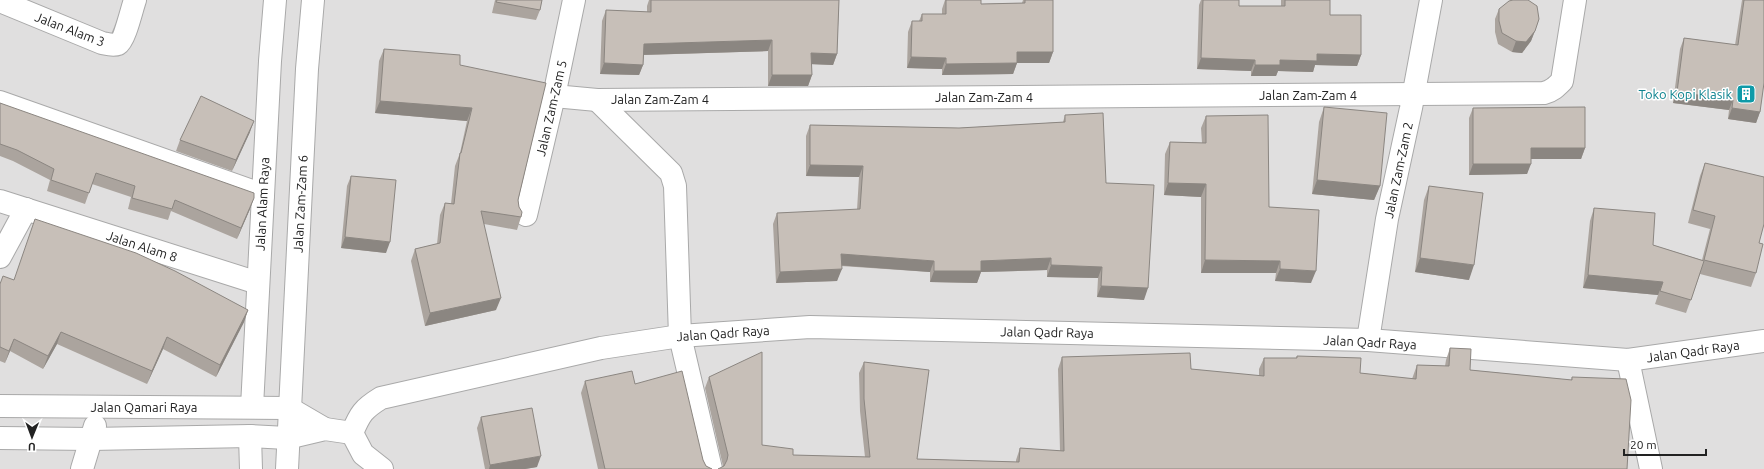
<svg xmlns="http://www.w3.org/2000/svg" width="1764" height="469" viewBox="0 0 1764 469" font-family="Ubuntu,sans-serif">
<style>
.residential{fill:#e0dfdf}
.lines{fill:none;stroke-linecap:round;stroke-linejoin:round}
.minor-casing{stroke:#a9a9a9;stroke-width:24}
.minor{stroke:#fff;stroke-width:22}
.wall{fill:#aba49e}
.shaded-wall{fill:#8b8681}
.building{fill:#c7bfb8;stroke:#8b8681}
.labels{text-anchor:middle;dominant-baseline:central;stroke-width:3;stroke-linejoin:round;paint-order:stroke}
.street-label{font-size:13px;fill:#222;stroke:#fff}
.culture-label{font-size:13px;fill:#0d838f;stroke:#fff;text-anchor:end}
</style>
<rect width="100%" height="100%" fill="#f2efe9"/>
<rect class="residential" x="0" y="0" width="1764" height="469"/>
<g class="lines">
<g class="minor-casing">
<g id="minor">
<path d="M0 1 102 43C107 44 113 46 118 44 125 40 132 8 135 0"/>
<path d="M554 96 597 100 1544 93C1552 91 1556 87 1562 81L1575 0"/>
<polyline points="597,100 671,173 675,186 680,336 711,469"/>
<polyline points="0,102 263,195"/>
<polyline points="0,201 258,283"/>
<polyline points="526,215 554,96 574,0"/>
<polyline points="0,257 26,209"/>
<polyline points="1368,340 1387,219 1411,108 1431,0"/>
<polyline points="1628,360 1651,469"/>
<polyline points="0,406 289,408 325,429"/>
<polyline points="252,407 270,61 275,0"/>
<path d="M352 433C360 414 363 409 381 398L601 348 680 336 810 327 1368 340 1628 360 1764 341"/>
<polyline points="352,433 363,454 382,469"/>
<polyline points="250,436 251,469"/>
<polyline points="0,438 91,439 250,436 287,438 325,429 352,433"/>
<polyline points="82,469 95,426"/>
<polyline points="287,469 307,69 313,0"/>
</g>
</g>
<use href="#minor" class="minor"/>
</g>
<g class="wall">
<polygon points="495,0 542,0 540,10 536,20 492,13"/>
<polygon points="649,0 839,0 837,54 833,65 811,64 812,75 808,86 768,86 768,51 644,55 643,65 639,75 600,74 602,21 606,10 647,12 647,6"/>
<polygon points="945,0 981,0 981,4 1022,3 1023,0 1053,0 1053,52 1049,63 1017,63 1013,74 942,75 942,69 907,68 908,32 912,21 919,21 922,14 942,14 942,9"/>
<polygon points="1201,0 1239,0 1239,6 1281,6 1281,0 1330,0 1330,15 1361,55 1357,66 1315,65 1313,72 1278,71 1276,76 1251,76 1251,71 1197,69 1199,5"/>
<polygon points="1742,0 1764,0 1760,112 1756,123 1728,119 1729,110 1673,103 1680,49 1684,38 1735,45"/>
<polygon points="1499,9 1539,19 1531,41 1522,53 1512,52 1498,44 1495,32 1495,19"/>
<polygon points="384,49 460,65 518,200 519,207 521,217 517,230 484,224 496,310 425,326 411,261 415,249 437,244 440,215 445,203 451,204 455,166 460,153 467,121 375,113 379,61"/>
<polygon points="0,103 250,209 237,239 171,211 168,220 128,209 131,197 92,184 85,204 47,191 50,180 13,161 0,156"/>
<polygon points="1324,107 1380,186 1374,200 1312,194 1319,122"/>
<polygon points="1473,108 1585,148 1581,159 1531,159 1527,174 1469,175 1469,118"/>
<polygon points="1065,115 1106,183 1144,300 1097,297 1098,278 1047,277 1047,270 981,272 977,283 930,282 930,272 841,266 837,281 776,283 773,224 777,213 857,210 859,177 806,176 806,136 810,125 959,128 1063,122"/>
<polygon points="1206,116 1269,207 1311,283 1275,281 1276,273 1201,273 1201,197 1164,195 1165,154 1170,142 1202,143 1201,128"/>
<polygon points="250,132 232,171 176,151 180,140"/>
<polygon points="1705,163 1759,243 1756,273 1751,287 1700,274 1686,313 1655,304 1658,295 1583,288 1590,221 1594,208 1653,245 1702,260 1710,229 1688,223 1700,176"/>
<polygon points="351,176 386,253 341,248 347,186"/>
<polygon points="1429,186 1469,280 1415,272 1424,200"/>
<polygon points="13,280 248,310 244,322 216,377 163,349 147,384 57,344 43,369 10,351 5,363 0,361 0,284"/>
<polygon points="1450,348 1470,370 1571,380 1572,377 1627,469 723,466 705,388 709,377 762,445 793,455 865,457 860,411 859,373 864,362 917,459 1016,462 1016,460 1020,448 1060,451 1058,369 1062,357 1259,376 1259,369 1264,358 1296,358 1297,356 1360,373 1412,379 1417,365 1445,366 1446,360"/>
<polygon points="585,381 635,384 703,460 706,466 712,469 598,469 581,393"/>
<polygon points="481,417 537,467 525,469 485,469 477,428"/>
</g>
<g class="shaded-wall">
<polygon points="1535,31 1531,41 1522,53 1512,52 1516,41"/>
<polygon points="772,40 768,51 640,55 644,44"/>
<polygon points="1017,52 1053,52 1049,63 1013,63"/>
<polygon points="811,53 837,54 833,65 808,64"/>
<polygon points="1317,54 1361,55 1357,66 1315,65 1313,72 1278,71 1276,76 1251,76 1255,65 1280,60"/>
<polygon points="911,57 946,58 942,69 907,68"/>
<polygon points="1201,58 1255,60 1251,71 1197,69"/>
<polygon points="604,63 643,65 639,75 600,74"/>
<polygon points="1017,63 1013,74 942,75 946,64"/>
<polygon points="772,75 812,75 808,86 768,86"/>
<polygon points="1677,92 1733,100 1729,110 1673,103"/>
<polygon points="380,101 472,108 467,121 375,113"/>
<polygon points="1732,108 1760,112 1756,123 1728,119"/>
<polygon points="254,121 250,132 232,171 236,160"/>
<polygon points="1531,148 1585,148 1581,159 1527,159"/>
<polygon points="1473,164 1531,164 1527,174 1469,175"/>
<polygon points="810,165 863,166 859,177 806,176"/>
<polygon points="1317,180 1380,186 1374,200 1312,194"/>
<polygon points="1168,183 1206,184 1201,197 1164,195"/>
<polygon points="254,198 250,209 237,239 241,228"/>
<polygon points="345,237 390,242 386,253 341,248"/>
<polygon points="841,254 934,261 930,272 836,265"/>
<polygon points="1051,258 1047,270 981,272 977,283 930,282 934,271 981,261"/>
<polygon points="1420,258 1474,265 1469,280 1415,272"/>
<polygon points="1205,260 1280,261 1276,273 1201,273"/>
<polygon points="1051,265 1102,267 1098,278 1047,277"/>
<polygon points="842,269 837,281 776,283 780,272"/>
<polygon points="1280,269 1316,271 1311,283 1275,281"/>
<polygon points="1588,275 1663,282 1658,295 1583,288"/>
<polygon points="1101,286 1148,288 1144,300 1097,297"/>
<polygon points="501,298 496,310 425,326 430,313"/>
<polygon points="248,310 244,322 216,377 220,365"/>
<polygon points="61,332 57,344 43,369 48,356"/>
<polygon points="167,337 163,349 147,384 152,371"/>
<polygon points="14,339 10,351 5,363 9,351"/>
<polygon points="541,456 537,467 525,469 489,469 490,465"/>
</g>
<g class="building">
<polygon points="497,0 542,0 540,10 496,2"/>
<polygon points="651,0 839,0 837,54 811,53 812,75 772,75 772,40 644,44 643,65 604,63 606,10 651,12"/>
<polygon points="946,0 981,0 981,4 1025,3 1025,0 1053,0 1053,52 1017,52 1017,63 946,64 946,58 911,57 912,21 922,21 922,14 946,14"/>
<polygon points="1203,0 1239,0 1239,6 1285,6 1285,0 1330,0 1330,15 1361,15 1361,55 1317,54 1317,61 1280,60 1280,65 1255,65 1255,60 1201,58"/>
<polygon points="1513,0 1528,0 1537,6 1539,19 1535,31 1526,42 1516,41 1502,33 1499,21 1499,9 1509,1"/>
<polygon points="1744,0 1764,0 1764,83 1760,112 1732,108 1733,100 1677,92 1684,38 1738,45"/>
<polygon points="384,49 460,55 460,65 546,83 518,200 519,207 522,212 521,217 481,211 501,298 430,313 415,249 440,243 445,203 454,204 460,153 461,153 472,108 380,101"/>
<polygon points="201,96 254,121 236,160 180,140"/>
<polygon points="0,103 254,193 254,198 241,228 175,200 172,209 132,198 135,186 96,173 89,193 51,180 54,169 17,150 0,144"/>
<polygon points="1324,107 1387,113 1380,186 1317,180"/>
<polygon points="1585,107 1585,148 1531,148 1531,164 1473,164 1473,108"/>
<polygon points="1103,113 1106,183 1154,185 1148,288 1101,286 1102,267 1051,265 1051,258 981,261 981,271 934,271 934,261 841,254 842,269 780,272 777,213 860,209 863,166 810,165 810,125 959,128 1065,122 1065,115"/>
<polygon points="1268,115 1269,207 1319,210 1316,271 1280,269 1280,261 1205,260 1206,184 1168,183 1170,142 1206,143 1206,116"/>
<polygon points="1705,163 1764,177 1764,224 1759,243 1763,244 1756,273 1704,260 1715,216 1693,210"/>
<polygon points="351,176 396,180 390,242 345,237"/>
<polygon points="1429,186 1483,193 1474,265 1420,258"/>
<polygon points="1594,208 1655,213 1653,245 1704,261 1691,300 1660,291 1663,282 1588,275"/>
<polygon points="35,219 136,253 175,271 248,310 220,365 167,337 152,371 61,332 48,356 14,339 9,351 0,347 0,284 3,276 14,280"/>
<polygon points="1450,348 1471,349 1470,370 1572,380 1572,377 1626,379 1631,400 1627,469 718,469 724,466 727,460 728,455 709,377 762,352 762,445 793,449 793,455 870,457 864,399 864,362 929,370 917,459 1019,462 1020,448 1064,451 1062,357 1190,353 1191,369 1264,376 1264,358 1297,358 1297,356 1361,358 1360,373 1416,379 1417,365 1449,366"/>
<polygon points="632,371 635,384 682,371 703,460 706,466 712,469 605,469 585,381"/>
<polygon points="532,408 541,456 490,465 481,417"/>
</g>
<defs>
<g id="building-square" transform="scale(1)"><rect x="-9" y="-9" width="18" height="18" rx="4" fill="#0f9aa8" stroke="#fff"/><path d="M-4-6H4V6H1V3H-1V6H-4ZM-2.5-4.3h1.7v1.8h-1.7ZM.8-4.3h1.7v1.8H.8ZM-2.5-1h1.7V.8h-1.7ZM.8-1h1.7V.8H.8Z" fill="#fff"/></g>
</defs>
<g fill-rule="evenodd">
<use href="#building-square" x="1746" y="94"/>
</g>
<g class="labels">
<g class="street-label">
<text transform="translate(70 29) rotate(21)">Jalan Alam 3</text>
<text x="1308" y="95">Jalan Zam-Zam 4</text>
<text x="984" y="97">Jalan Zam-Zam 4</text>
<text x="660" y="99">Jalan Zam-Zam 4</text>
<text transform="translate(551 108) rotate(-77)">Jalan Zam-Zam 5</text>
<text transform="translate(1398 170) rotate(-78)">Jalan Zam-Zam 2</text>
<text transform="translate(262 204) rotate(-87)">Jalan Alam Raya</text>
<text transform="translate(300 204) rotate(-87)">Jalan Zam-Zam 6</text>
<text transform="translate(142 246) rotate(18)">Jalan Alam 8</text>
<text transform="translate(1047 332) rotate(1)">Jalan Qadr Raya</text>
<text transform="translate(723 333) rotate(-4)">Jalan Qadr Raya</text>
<text transform="translate(1370 342) rotate(3)">Jalan Qadr Raya</text>
<text transform="translate(1693 351) rotate(-8)">Jalan Qadr Raya</text>
<text x="144" y="407">Jalan Qamari Raya</text>
</g>
<g class="culture-label">
<text x="1732" y="94">Toko Kopi Klasik</text>
</g>
</g>
<g transform="translate(32 437) rotate(181)" stroke="#ffffff" stroke-width="3" paint-order="stroke">
<path d="M0-3L7 15L0 10L-7 15Z" fill="#222222"/>
<text y="-6" font-size="11" font-weight="bold" text-anchor="middle" fill="#222222">U</text>
</g>
<path d="M1624 449v6h82v-6" fill="none" stroke="#222222" stroke-width="2"/>
<text x="1630" y="449" font-size="12" fill="#222222" stroke="#ffffff" stroke-width="3" paint-order="stroke">20 m</text>
</svg>
